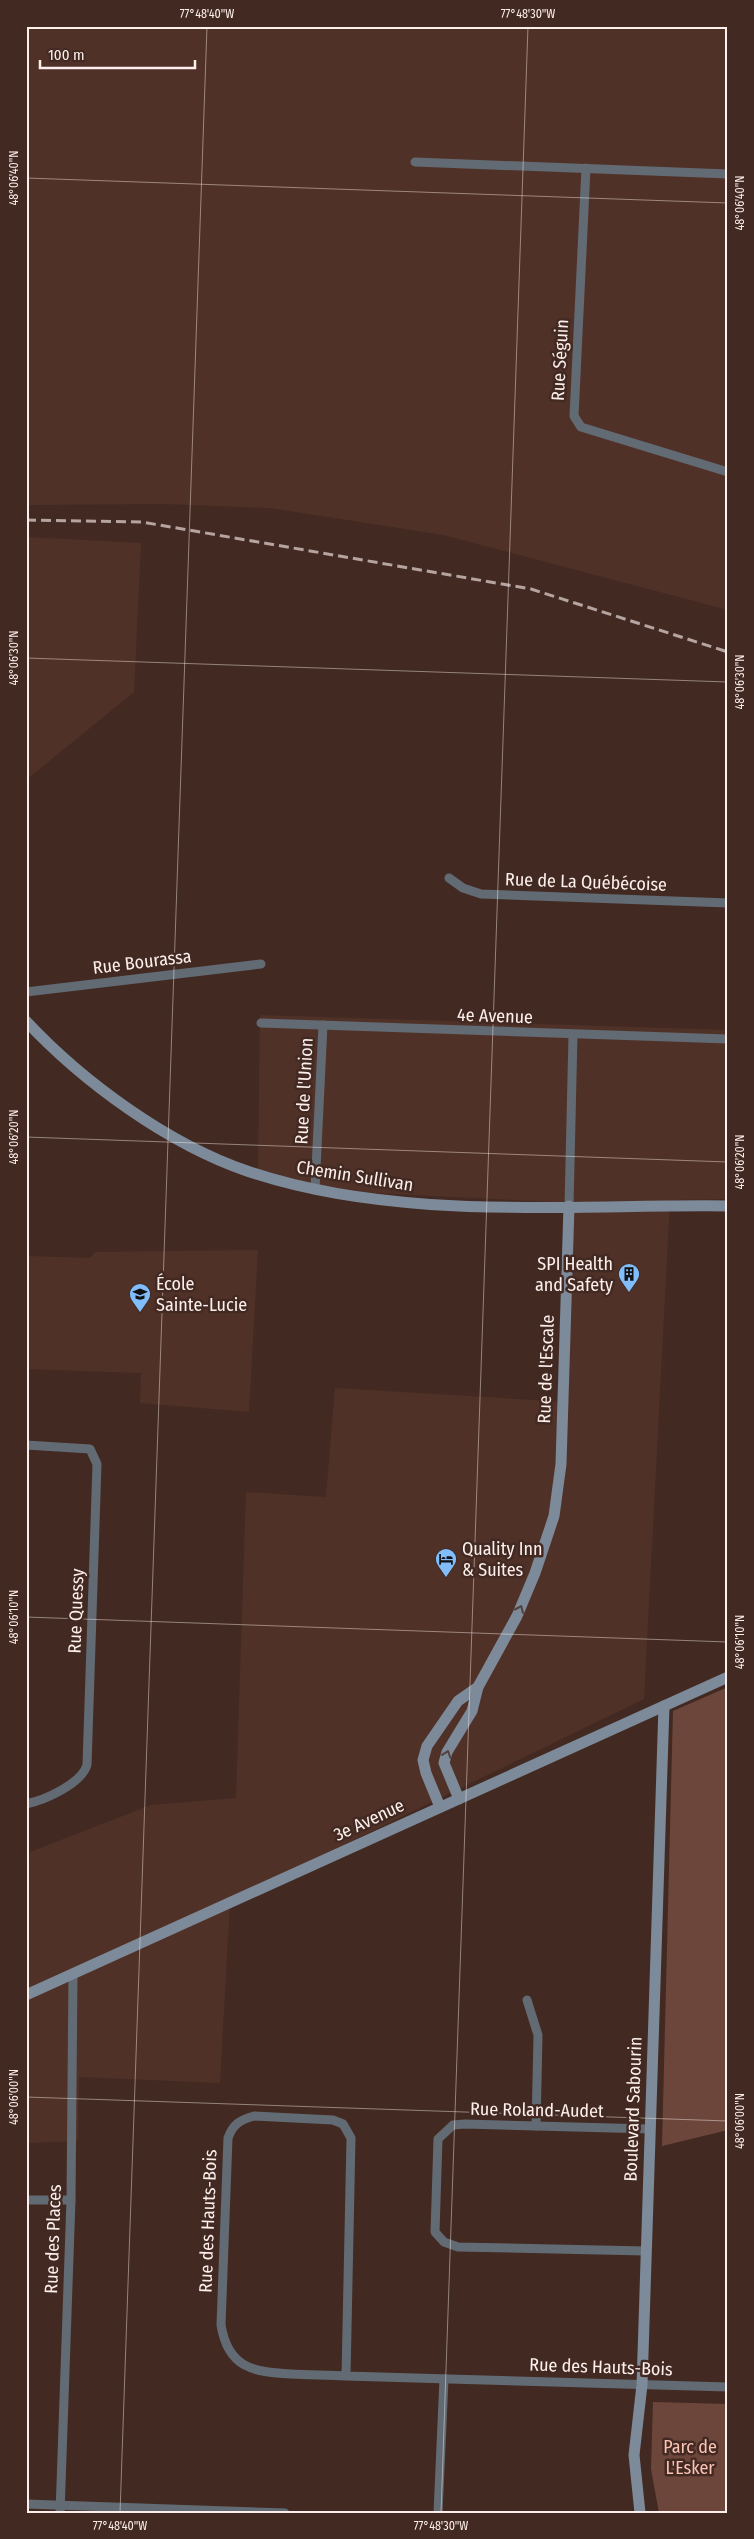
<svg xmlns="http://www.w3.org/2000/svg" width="754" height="2539" viewBox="0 0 754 2539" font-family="'Fira Sans Condensed',sans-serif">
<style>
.built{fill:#503128}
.green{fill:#6d463b}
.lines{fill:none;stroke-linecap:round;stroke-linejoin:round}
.street{stroke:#626b73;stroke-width:9}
.secondary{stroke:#7d8a99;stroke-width:11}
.rail{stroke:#b6a4a0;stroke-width:3;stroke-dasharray:10 5;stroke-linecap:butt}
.oneway{stroke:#514240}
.ticks{fill:none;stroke:#fdefec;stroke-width:1;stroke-opacity:0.45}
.labels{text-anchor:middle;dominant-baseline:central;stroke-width:5;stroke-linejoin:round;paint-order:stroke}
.street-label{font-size:18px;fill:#fdefec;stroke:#422a23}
.poi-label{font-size:18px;fill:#fdefec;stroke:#422a23;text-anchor:start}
.park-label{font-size:18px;fill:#fbc4b4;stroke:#422a23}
.neatline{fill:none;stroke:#fdefec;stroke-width:2}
.ticks-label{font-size:12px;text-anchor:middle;fill:#fdefec}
</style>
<rect width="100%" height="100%" fill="#422a23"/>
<g class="built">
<polygon points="26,26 728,26 728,610 444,535 270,508 164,504 26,505"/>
<polygon points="26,537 141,543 134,692 26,780"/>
<polygon points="260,1015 728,1030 728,1199 670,1200 644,1699 230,1900 220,2083 79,2077 78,2141 26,2143 26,1902 30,1852 151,1805 236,1798 246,1492 326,1497 335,1388 568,1402 574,1203 333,1191 258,1171"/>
<polygon points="258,1250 249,1412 140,1403 141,1373 26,1369 26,1256 90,1258 95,1252"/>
</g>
<g class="green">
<polygon points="728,1687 728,2130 662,2146 673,1711"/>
<polygon points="653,2402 728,2404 728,2513 659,2513 651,2469"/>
</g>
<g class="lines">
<g class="street">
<polyline points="415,162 728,174"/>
<polyline points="586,168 574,416 581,427 728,472"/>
<polyline points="449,878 463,888 481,894 728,903"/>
<polyline points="26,992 261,964"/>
<polyline points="261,1023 728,1039"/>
<polyline points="315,1189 323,1025"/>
<polyline points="569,1206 573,1035"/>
<path d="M26 1445 90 1449 97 1464 87 1765C81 1784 45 1800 26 1804"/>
<polyline points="527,2000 538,2035 536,2126"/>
<polyline points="26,2200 71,2200"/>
<polyline points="646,2251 458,2247 444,2242 435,2232 438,2139 453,2125 465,2124 650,2129"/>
<path d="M346 2376 351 2138 343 2124 333 2120 254 2116C240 2120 233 2124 228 2138L221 2325C228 2368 253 2372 291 2374 310 2375 328 2375 346 2376L728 2387"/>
<polyline points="26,2504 285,2513"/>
<polyline points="60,2513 71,2200 73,1974"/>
<polyline points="438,2513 444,2379"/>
</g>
<g class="secondary">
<path d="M26 1021C83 1082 168 1144 247 1171 397 1222 571 1204 728 1206"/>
<polyline points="459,1799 444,1763 447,1752 472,1711 478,1687 517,1616 535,1573 554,1516 561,1464 569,1206"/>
<polyline points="440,1807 426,1773 423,1760 427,1746 458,1701 478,1687"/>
<polyline points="26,1995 728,1677"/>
<polyline points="640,2513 634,2455 642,2385 664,1706"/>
</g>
<polyline class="rail" points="26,520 142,522 531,589 728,652"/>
</g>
<defs><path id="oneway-chevron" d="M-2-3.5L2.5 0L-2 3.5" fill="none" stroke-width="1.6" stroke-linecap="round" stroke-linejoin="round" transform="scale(1.25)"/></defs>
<g class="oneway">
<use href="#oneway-chevron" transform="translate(520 1609) rotate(-66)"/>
<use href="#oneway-chevron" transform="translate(447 1754) rotate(-71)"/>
</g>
<path class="ticks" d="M26 178 728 203M26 658 728 682M26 1137 728 1162M26 1617 728 1642M26 2097 728 2121M120 2513 207 26M441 2513 528 26"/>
<defs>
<g id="building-pin" transform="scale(1.125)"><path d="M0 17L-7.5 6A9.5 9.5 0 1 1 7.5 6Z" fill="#80bdfa" stroke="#422a23"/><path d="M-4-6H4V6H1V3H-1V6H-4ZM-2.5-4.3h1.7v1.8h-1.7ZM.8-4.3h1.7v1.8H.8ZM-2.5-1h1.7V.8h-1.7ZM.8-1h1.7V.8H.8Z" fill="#111"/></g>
<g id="school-pin" transform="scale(1.125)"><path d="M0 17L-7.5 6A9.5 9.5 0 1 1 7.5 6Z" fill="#80bdfa" stroke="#422a23"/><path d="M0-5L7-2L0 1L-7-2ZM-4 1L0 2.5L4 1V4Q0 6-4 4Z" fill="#111"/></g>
<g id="hotel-pin" transform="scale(1.125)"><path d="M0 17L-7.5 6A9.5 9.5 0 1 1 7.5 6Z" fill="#80bdfa" stroke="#422a23"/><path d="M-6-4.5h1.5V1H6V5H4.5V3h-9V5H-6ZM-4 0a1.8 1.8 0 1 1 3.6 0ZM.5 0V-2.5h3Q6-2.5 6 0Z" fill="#111"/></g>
</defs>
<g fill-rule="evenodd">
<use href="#building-pin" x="629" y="1274"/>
<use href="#school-pin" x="140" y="1294"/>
<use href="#hotel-pin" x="446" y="1559"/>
</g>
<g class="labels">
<g class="street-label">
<text transform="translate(560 360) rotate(-87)">Rue Séguin</text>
<text transform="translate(586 882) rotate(2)">Rue de La Québécoise</text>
<text transform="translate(142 962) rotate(-7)">Rue Bourassa</text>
<text transform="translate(495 1016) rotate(2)">4e Avenue</text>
<text transform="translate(304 1091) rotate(-87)">Rue de l'Union</text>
<text transform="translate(355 1176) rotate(9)">Chemin Sullivan</text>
<text transform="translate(546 1369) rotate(-88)">Rue de l'Escale</text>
<text transform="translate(76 1611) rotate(-88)">Rue Quessy</text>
<text transform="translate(369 1820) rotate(-25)">3e Avenue</text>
<text transform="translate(633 2109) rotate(-88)">Boulevard Sabourin</text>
<text transform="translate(537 2110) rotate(1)">Rue Roland-Audet</text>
<text transform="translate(208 2221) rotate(-88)">Rue des Hauts-Bois</text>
<text transform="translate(53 2239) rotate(-88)">Rue des Places</text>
<text transform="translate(601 2367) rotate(2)">Rue des Hauts-Bois</text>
</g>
<g class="poi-label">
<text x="613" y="1264" text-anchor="end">SPI Health<tspan x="613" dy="21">and Safety</tspan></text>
<text x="156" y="1284">École<tspan x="156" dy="21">Sainte-Lucie</tspan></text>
<text x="462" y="1549">Quality Inn<tspan x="462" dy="21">&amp; Suites</tspan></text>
</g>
<g class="park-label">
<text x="690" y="2447">Parc de<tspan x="690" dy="21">L'Esker</tspan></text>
</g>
</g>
<rect width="754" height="2539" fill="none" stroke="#422a23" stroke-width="55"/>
<path d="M40 60v8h155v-8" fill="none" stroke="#fdefec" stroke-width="2.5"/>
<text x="48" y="60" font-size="15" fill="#fdefec" stroke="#422a23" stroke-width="4" paint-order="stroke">100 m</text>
<rect x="28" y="28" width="698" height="2484" class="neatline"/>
<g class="ticks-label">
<text x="207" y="18">77°48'40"W</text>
<text x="528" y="18">77°48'30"W</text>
<text transform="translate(14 178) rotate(-90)" y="4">48°06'40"N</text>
<text transform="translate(740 203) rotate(-90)" y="4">48°06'40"N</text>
<text transform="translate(14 658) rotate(-90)" y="4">48°06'30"N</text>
<text transform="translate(740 682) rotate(-90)" y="4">48°06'30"N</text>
<text transform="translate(14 1137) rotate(-90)" y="4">48°06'20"N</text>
<text transform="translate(740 1162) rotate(-90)" y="4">48°06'20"N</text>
<text transform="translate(14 1617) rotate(-90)" y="4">48°06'10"N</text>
<text transform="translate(740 1642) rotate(-90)" y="4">48°06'10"N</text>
<text transform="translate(14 2097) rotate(-90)" y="4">48°06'00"N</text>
<text transform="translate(740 2121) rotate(-90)" y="4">48°06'00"N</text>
<text x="120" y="2530">77°48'40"W</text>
<text x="441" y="2530">77°48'30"W</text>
</g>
</svg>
